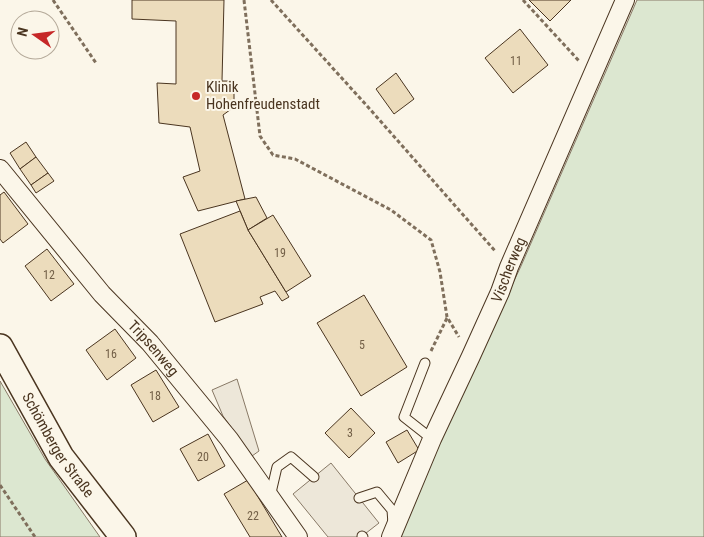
<svg xmlns="http://www.w3.org/2000/svg" width="704" height="537" viewBox="0 0 704 537" font-family="'Roboto Condensed',sans-serif">
<style>
.green{fill:#dce7d0;stroke:#887966}
.parking{fill:#ede7d9;stroke:#887966}
.building{fill:#ecdcbc;stroke:#4a3520}
.lines{fill:none;stroke-linecap:round;stroke-linejoin:round}
.service-casing{stroke:#4a3520;stroke-width:11}
.minor-casing{stroke:#4a3520;stroke-width:20}
.secondary-casing{stroke:#4a3520;stroke-width:28}
.path{stroke:#7f6f5c;stroke-width:3;stroke-dasharray:4 2.5;stroke-linecap:butt}
.service{stroke:#fbf6e9;stroke-width:9}
.minor{stroke:#fbf6e9;stroke-width:18}
.secondary{stroke:#fbf6e9;stroke-width:25}
.poi-dot{fill:#c62828;stroke:#fbf6e9;stroke-width:2}
.labels{text-anchor:middle;dominant-baseline:central;stroke-width:4;stroke-linejoin:round;paint-order:stroke}
.number-label{font-size:12px;fill:#725f47}
.poi-label{font-size:15px;fill:#4a3520;stroke:#fbf6e9;text-anchor:start}
.street-label{font-size:15px;fill:#4a3520;stroke:#fbf6e9}
</style>
<rect width="100%" height="100%" fill="#fbf6e9"/>
<g class="green">
<polygon points="637,0 704,0 704,537 393,537 521,266"/>
<polygon points="0,381 45,459 100,537 0,537"/>
</g>
<g class="parking">
<polygon points="237,379 259,451 252,456 223,416 212,390"/>
<polygon points="331,463 379,523 361,537 328,537 293,494"/>
</g>
<g class="building">
<polygon points="132,0 224,0 222,81 234,81 234,107 223,115 245,199 198,211 183,177 200,171 190,127 159,123 157,83 176,84 176,21 132,19"/>
<polygon points="529,0 571,0 550,21"/>
<polygon points="520,29 548,65 513,93 485,58"/>
<polygon points="396,73 414,99 394,114 376,89"/>
<polygon points="26,142 36,157 20,169 10,153"/>
<polygon points="36,157 48,173 31,185 20,169"/>
<polygon points="48,173 54,181 36,193 31,185"/>
<polygon points="4,192 28,224 3,243 0,239 0,195"/>
<polygon points="256,197 267,218 248,230 236,201"/>
<polygon points="240,211 248,230 289,297 282,301 275,291 260,297 263,304 215,322 180,234"/>
<polygon points="273,215 311,276 286,292 248,230"/>
<polygon points="47,249 74,284 51,301 25,266"/>
<polygon points="364,295 407,367 361,396 317,323"/>
<polygon points="115,329 136,358 107,380 86,350"/>
<polygon points="156,370 179,407 153,422 131,385"/>
<polygon points="351,408 375,433 349,458 325,433"/>
<polygon points="407,430 419,450 398,463 386,442"/>
<polygon points="208,434 225,466 198,481 180,449"/>
<polygon points="248,480 282,537 250,537 224,494"/>
</g>
<g class="lines">
<g class="service-casing">
<g id="service">
<polyline points="425,363 404,417 432,439"/>
<polyline points="270,497 277,467 291,457 314,477"/>
<polyline points="359,498 377,492 392,510 393,524"/>
<polyline points="362,536 363,537"/>
</g>
</g>
<g class="minor-casing">
<g id="minor">
<path id="s1" d="M0 169 102 294 150 343 229 439 298 537"/>
<path id="s2" d="M391 537 432 439 471 356 500 292 509 267 625 0"/>
</g>
</g>
<g class="secondary-casing">
<g id="secondary">
<path id="s3" d="M0 347 61 457 123 537"/>
</g>
</g>
<g class="path">
<polyline points="53,0 96,63"/>
<polyline points="244,0 260,136 273,155 295,159 391,210 431,240 440,272 447,317 459,337"/>
<polyline points="271,0 368,107 496,252"/>
<polyline points="523,0 580,62"/>
<polyline points="431,351 447,318"/>
<polyline points="0,485 35,537"/>
</g>
<use href="#service" class="service"/>
<use href="#minor" class="minor"/>
<use href="#secondary" class="secondary"/>
</g>
<circle class="poi-dot" cx="196" cy="96" r="5"/>
<g class="labels">
<g class="number-label">
<text x="516" y="61">11</text>
<text x="280" y="253">19</text>
<text x="49" y="275">12</text>
<text x="362" y="345">5</text>
<text x="111" y="354">16</text>
<text x="155" y="396">18</text>
<text x="350" y="433">3</text>
<text x="203" y="457">20</text>
<text x="253" y="516">22</text>
</g>
<g class="poi-label">
<text x="206" y="87">Klinik<tspan x="206" dy="17">Hohenfreudenstadt</tspan></text>
</g>
<g class="street-label">
<text stroke="none"><textPath href="#s2" startOffset="292">Vischerweg</textPath></text>
<text stroke="none"><textPath href="#s1" startOffset="236">Tripsenweg</textPath></text>
<text stroke="none"><textPath href="#s3" startOffset="114">Schömberger Straße</textPath></text>
</g>
</g>
<g transform="translate(35 35) rotate(284)"><circle r="24" fill="#fbf6e9" stroke="#b4a999"/>
<path d="M0-4L9 19L0 12L-9 19Z" fill="#c62828"/>
<text y="-8" font-size="14" font-weight="bold" text-anchor="middle" fill="#4a3520">N</text>
</g>
</svg>
